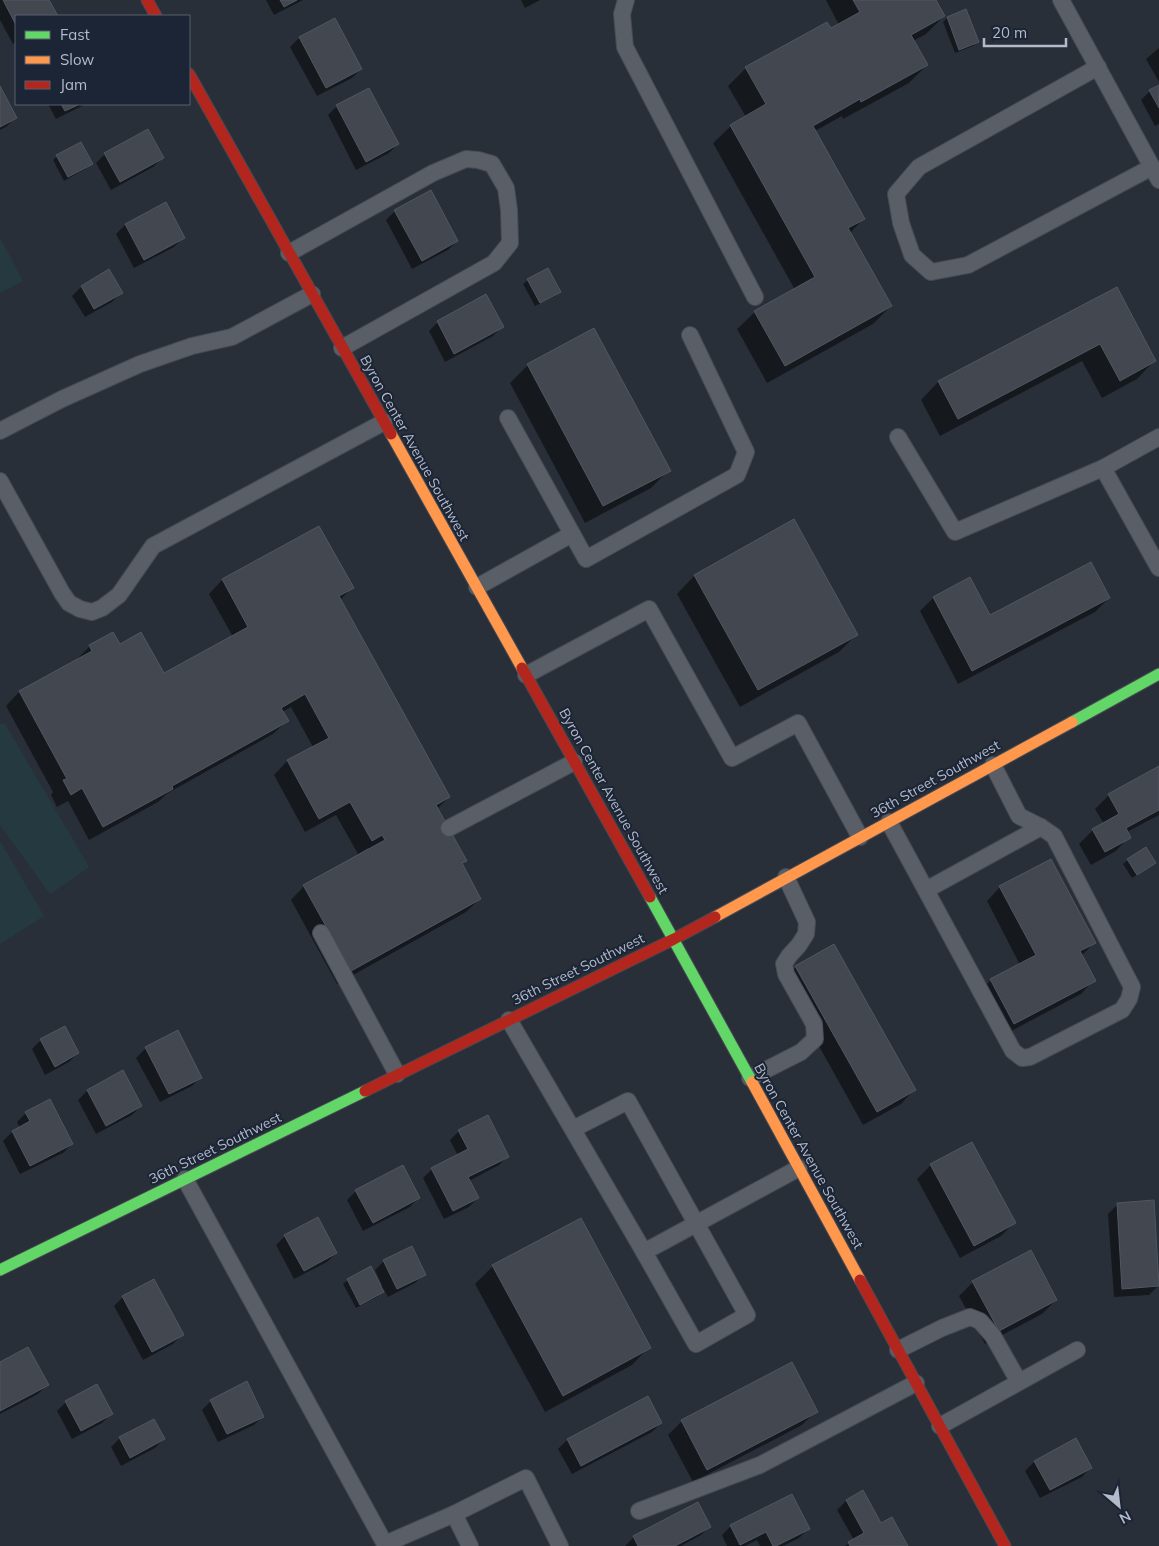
<svg xmlns="http://www.w3.org/2000/svg" width="1159" height="1546" viewBox="0 0 1159 1546" font-family="Mulish,sans-serif">
<style>
.green{fill:#253a40}
.shadow{fill:#0007}
.building{fill:#424750;stroke:#515761}
.lines{fill:none;stroke-linecap:round;stroke-linejoin:round}
.lane-casing{stroke:#464a52;stroke-width:18}
.fast-casing{stroke:#464a52;stroke-width:13}
.slow-casing{stroke:#464a52;stroke-width:13}
.jam-casing{stroke:#464a52;stroke-width:13}
.lane{stroke:#5a5e67;stroke-width:16}
.fast{stroke:#63d668;stroke-width:11}
.slow{stroke:#ff974d;stroke-width:11}
.jam{stroke:#b3261e;stroke-width:11}
.labels{text-anchor:middle;dominant-baseline:central;stroke-width:4;stroke-linejoin:round;paint-order:stroke}
.street-label{font-size:14px;fill:#b3bbcb;stroke:#1c2535}
</style>
<rect width="100%" height="100%" fill="#292f39"/>
<g class="green">
<polygon points="0,238 23,281 0,293"/>
<polygon points="0,724 5,724 89,867 50,894 0,825"/>
<polygon points="0,841 44,916 0,944"/>
</g>
<g class="shadow">
<polygon points="0,0 48,0 57,16 16,16 16,42 13,44 0,20"/>
<polygon points="266,0 303,0 274,15"/>
<polygon points="521,0 540,0 525,8"/>
<polygon points="826,0 935,0 944,16 926,34 913,41 927,65 909,83 843,119 842,116 815,131 863,219 850,233 891,306 873,324 767,383 737,329 755,312 795,290 713,143 731,126 746,117 728,86 746,68 839,25"/>
<polygon points="965,11 977,42 973,46 955,53 943,22 947,18"/>
<polygon points="335,19 361,69 352,78 317,96 290,47 299,38"/>
<polygon points="1159,48 1159,82 1146,59"/>
<polygon points="1159,86 1159,124 1155,126 1141,100 1150,91"/>
<polygon points="0,89 15,118 6,127 0,130"/>
<polygon points="369,89 398,144 389,153 356,170 328,115 337,106"/>
<polygon points="48,104 86,104 56,119"/>
<polygon points="105,154 162,158 153,167 111,190 96,163"/>
<polygon points="57,156 91,164 87,168 64,181 53,160"/>
<polygon points="165,204 183,238 174,247 134,268 116,234 125,225"/>
<polygon points="395,211 457,241 448,250 412,269 386,220"/>
<polygon points="547,270 559,292 555,296 535,306 523,284 528,280"/>
<polygon points="109,271 121,293 112,302 85,317 72,296 81,287"/>
<polygon points="1116,288 1154,361 1137,379 1102,398 1082,361 940,436 921,400 938,382"/>
<polygon points="438,322 502,327 493,336 445,362 429,331"/>
<polygon points="528,365 669,470 651,488 585,523 510,383"/>
<polygon points="793,521 856,635 839,652 740,707 677,594 694,576"/>
<polygon points="319,528 352,588 340,600 449,797 437,809 465,860 461,865 480,899 466,912 337,984 291,900 304,886 369,850 368,848 358,854 336,815 305,832 274,775 287,761 313,747 291,707 282,712 287,721 273,734 168,793 158,802 89,840 68,801 57,807 51,795 53,792 6,706 19,692 77,661 76,660 90,646 119,646 164,675 233,637 209,594 222,580"/>
<polygon points="969,579 989,617 1109,598 1095,612 958,684 920,611 933,598"/>
<polygon points="1159,767 1159,815 1127,832 1129,837 1116,851 1091,865 1079,844 1093,830 1104,824 1095,809 1109,795"/>
<polygon points="1128,860 1155,863 1150,867 1132,878 1123,864"/>
<polygon points="1000,887 1094,943 1081,956 1094,980 1081,994 1000,1037 977,994 991,980 1020,965 987,901"/>
<polygon points="796,967 914,1090 901,1104 863,1125 782,980"/>
<polygon points="177,1032 201,1077 192,1086 160,1102 136,1058 145,1049"/>
<polygon points="41,1040 78,1053 69,1062 45,1075 32,1049"/>
<polygon points="123,1072 141,1106 132,1115 96,1134 78,1100 87,1091"/>
<polygon points="26,1113 72,1144 63,1153 20,1174 3,1141 12,1132 20,1128 17,1122"/>
<polygon points="459,1131 508,1156 499,1165 469,1181 478,1198 469,1207 444,1219 423,1178 432,1169 458,1156 450,1140"/>
<polygon points="931,1165 1014,1223 1001,1236 960,1258 917,1179"/>
<polygon points="356,1191 418,1198 410,1207 363,1231 347,1200"/>
<polygon points="1117,1205 1158,1286 1149,1295 1114,1297 1108,1214"/>
<polygon points="285,1236 336,1253 327,1262 294,1279 276,1245"/>
<polygon points="384,1261 424,1274 415,1283 388,1297 384,1290 379,1296 356,1308 343,1284 348,1280 380,1286 382,1285 375,1270"/>
<polygon points="493,1266 649,1347 632,1365 545,1412 475,1284"/>
<polygon points="973,1282 1056,1300 1042,1314 985,1344 959,1296"/>
<polygon points="123,1297 182,1335 173,1344 143,1360 114,1306"/>
<polygon points="0,1363 47,1385 38,1394 0,1414"/>
<polygon points="647,1397 661,1423 652,1432 572,1474 558,1449 567,1440"/>
<polygon points="211,1401 263,1416 254,1425 218,1442 202,1410"/>
<polygon points="66,1402 111,1414 102,1423 72,1439 57,1411"/>
<polygon points="816,1411 802,1425 693,1482 668,1435 682,1421"/>
<polygon points="154,1420 164,1439 155,1448 121,1466 111,1447 120,1438"/>
<polygon points="1034,1462 1090,1468 1082,1477 1040,1498 1025,1471"/>
<polygon points="862,1492 880,1525 906,1546 845,1546 854,1540 837,1510 846,1501"/>
<polygon points="710,1526 701,1535 681,1546 625,1546 634,1537"/>
<polygon points="731,1526 808,1529 799,1538 783,1546 760,1546 757,1540 745,1546 727,1546 722,1535"/>
</g>
<g class="building">
<polygon points="3,0 49,0 58,16 16,16 16,25"/>
<polygon points="280,0 297,0 284,7"/>
<polygon points="853,0 936,0 945,16 911,35 928,65 861,102 860,99 813,126 865,219 848,228 892,306 785,366 754,311 815,277 730,125 766,104 745,67 827,22 831,28 860,12"/>
<polygon points="966,9 979,42 959,50 947,17"/>
<polygon points="335,18 362,69 326,88 299,37"/>
<polygon points="1159,85 1159,108 1149,90"/>
<polygon points="0,86 17,118 0,127"/>
<polygon points="369,88 399,144 366,162 336,105"/>
<polygon points="61,104 80,104 65,111"/>
<polygon points="148,129 164,158 120,182 104,153"/>
<polygon points="81,142 93,164 68,177 56,155"/>
<polygon points="431,190 458,241 422,261 394,210"/>
<polygon points="166,202 185,238 144,260 125,224"/>
<polygon points="548,268 561,292 540,303 527,279"/>
<polygon points="109,269 123,293 94,309 81,286"/>
<polygon points="1117,287 1156,361 1120,381 1100,344 958,419 938,381"/>
<polygon points="486,294 504,327 454,354 437,321"/>
<polygon points="594,328 671,471 603,506 527,364"/>
<polygon points="794,519 858,635 758,690 694,575"/>
<polygon points="319,526 354,588 339,596 450,797 436,805 467,861 462,863 481,899 351,971 303,885 385,840 382,835 372,841 350,802 319,819 287,760 329,738 305,694 281,708 289,721 172,786 173,789 103,827 82,788 71,795 63,780 67,779 19,691 92,651 89,645 113,632 120,644 141,632 164,673 248,627 222,579"/>
<polygon points="1091,562 1110,598 972,671 933,597 970,577 990,615"/>
<polygon points="1159,766 1159,810 1126,828 1131,838 1105,852 1092,829 1119,814 1108,794"/>
<polygon points="1146,847 1156,863 1137,875 1127,859"/>
<polygon points="1051,859 1096,943 1080,951 1096,981 1014,1024 990,979 1036,955 999,886"/>
<polygon points="834,944 916,1090 877,1112 795,966"/>
<polygon points="65,1026 79,1053 55,1067 40,1039"/>
<polygon points="178,1030 202,1078 169,1094 145,1047"/>
<polygon points="123,1070 142,1106 106,1126 87,1090"/>
<polygon points="50,1099 73,1144 30,1166 12,1131 30,1121 25,1112"/>
<polygon points="488,1115 509,1157 468,1177 479,1198 453,1211 431,1168 468,1149 458,1130"/>
<polygon points="972,1142 1016,1223 974,1246 930,1164"/>
<polygon points="403,1165 420,1198 373,1223 355,1190"/>
<polygon points="1154,1200 1159,1286 1122,1289 1117,1203"/>
<polygon points="318,1217 337,1253 304,1271 284,1235"/>
<polygon points="581,1218 651,1348 563,1396 492,1265"/>
<polygon points="412,1246 426,1275 397,1289 383,1260"/>
<polygon points="1031,1250 1057,1300 999,1331 972,1281"/>
<polygon points="371,1266 384,1292 360,1305 347,1279"/>
<polygon points="154,1279 184,1335 152,1352 122,1296"/>
<polygon points="28,1347 49,1385 0,1411 0,1362"/>
<polygon points="792,1362 818,1412 707,1470 681,1420"/>
<polygon points="247,1381 264,1417 227,1434 210,1400"/>
<polygon points="97,1384 113,1414 81,1431 65,1401"/>
<polygon points="648,1396 662,1423 581,1466 567,1439"/>
<polygon points="154,1419 165,1439 130,1458 119,1437"/>
<polygon points="1076,1438 1092,1468 1050,1490 1034,1461"/>
<polygon points="863,1490 881,1523 892,1517 908,1546 850,1546 848,1542 864,1533 846,1500"/>
<polygon points="792,1494 810,1529 776,1546 773,1546 766,1532 740,1545 730,1525"/>
<polygon points="698,1502 711,1527 675,1546 638,1546 633,1536"/>
</g>
<g class="lines">
<g class="lane-casing">
<g id="lane">
<polyline points="626,0 622,14 625,47 755,297"/>
<polyline points="1061,0 1159,180"/>
<polyline points="1098,67 919,167 896,194 901,223 912,255 931,272 968,265 1152,167"/>
<polyline points="289,253 433,173 466,159 478,160 492,164 506,188 509,210 510,243 494,263 342,348"/>
<polyline points="508,418 586,559 737,475 746,452 690,335"/>
<polyline points="0,431 62,399 140,364 192,346 232,337 312,294"/>
<polyline points="898,437 955,532 1103,468 1159,568"/>
<polyline points="1103,468 1159,437"/>
<polyline points="0,481 62,593 69,603 80,609 92,612 102,608 119,595 153,546 384,422"/>
<polyline points="477,587 572,534"/>
<polyline points="526,675 649,609 732,758 798,723 860,837"/>
<polyline points="889,822 1013,1051 1022,1058 1030,1057 1122,1010 1129,999 1132,987 1054,836 1041,827 1019,816 993,765"/>
<polyline points="449,828 574,762"/>
<polyline points="926,890 1041,827"/>
<polyline points="321,933 397,1074"/>
<polyline points="509,1020 644,1252 799,1168"/>
<polyline points="750,1078 801,1052 815,1039 814,1024 786,974 784,964 789,956 799,945 806,934 807,922 786,877"/>
<polyline points="573,1129 628,1101 747,1315 696,1344 644,1252"/>
<polyline points="185,1179 386,1546"/>
<polyline points="898,1350 942,1328 970,1317 980,1321 993,1336 1019,1382"/>
<polyline points="940,1426 1077,1350"/>
<polyline points="639,1511 760,1465 916,1383"/>
<polyline points="454,1514 470,1546"/>
<polyline points="385,1544 454,1514 526,1478 560,1546"/>
</g>
</g>
<g class="fast-casing">
<g id="fast">
<polyline points="1072,722 1159,674"/>
<polyline points="650,897 752,1082"/>
<polyline points="0,1270 365,1091"/>
</g>
</g>
<g class="slow-casing">
<g id="slow">
<polyline points="391,434 522,668"/>
<polyline points="715,917 1072,722"/>
<polyline points="752,1082 860,1280"/>
</g>
</g>
<g class="jam-casing">
<g id="jam">
<polyline points="147,0 156,16"/>
<polyline points="189,74 391,434"/>
<polyline points="522,668 650,897"/>
<polyline points="365,1091 674,939 715,917"/>
<polyline points="860,1280 1005,1546"/>
</g>
</g>
<use href="#lane" class="lane"/>
<use href="#fast" class="fast"/>
<use href="#slow" class="slow"/>
<use href="#jam" class="jam"/>
</g>
<g class="labels">
<g class="street-label">
<text transform="translate(415 448) rotate(61)">Byron Center Avenue Southwest</text>
<text transform="translate(935 779) rotate(-29)">36th Street Southwest</text>
<text transform="translate(614 801) rotate(61)">Byron Center Avenue Southwest</text>
<text transform="translate(578 969) rotate(-26)">36th Street Southwest</text>
<text transform="translate(215 1148) rotate(-26)">36th Street Southwest</text>
<text transform="translate(809 1156) rotate(61)">Byron Center Avenue Southwest</text>
</g>
</g>
<rect x="15" y="15" width="175" height="90" fill="#1c2535" stroke="#586171"/>
<rect x="25" y="31" width="25" height="8" fill="#63d668" stroke="#586171"/>
<text x="60" y="40" font-size="15" fill="#b3bbcb">Fast</text>
<rect x="25" y="56" width="25" height="8" fill="#ff974d" stroke="#586171"/>
<text x="60" y="65" font-size="15" fill="#b3bbcb">Slow</text>
<rect x="25" y="81" width="25" height="8" fill="#b3261e" stroke="#586171"/>
<text x="60" y="90" font-size="15" fill="#b3bbcb">Jam</text>
<g transform="translate(1119 1506) rotate(152)" stroke="#1c2535" stroke-width="4" paint-order="stroke">
<path d="M0-4L9 19L0 12L-9 19Z" fill="#b3bbcb"/>
<text y="-8" font-size="14" font-weight="bold" text-anchor="middle" fill="#b3bbcb">N</text>
</g>
<path d="M984 38v8h82v-8" fill="none" stroke="#b3bbcb" stroke-width="2.5"/>
<text x="992" y="38" font-size="15" fill="#b3bbcb" stroke="#1c2535" stroke-width="4" paint-order="stroke">20 m</text>
</svg>
